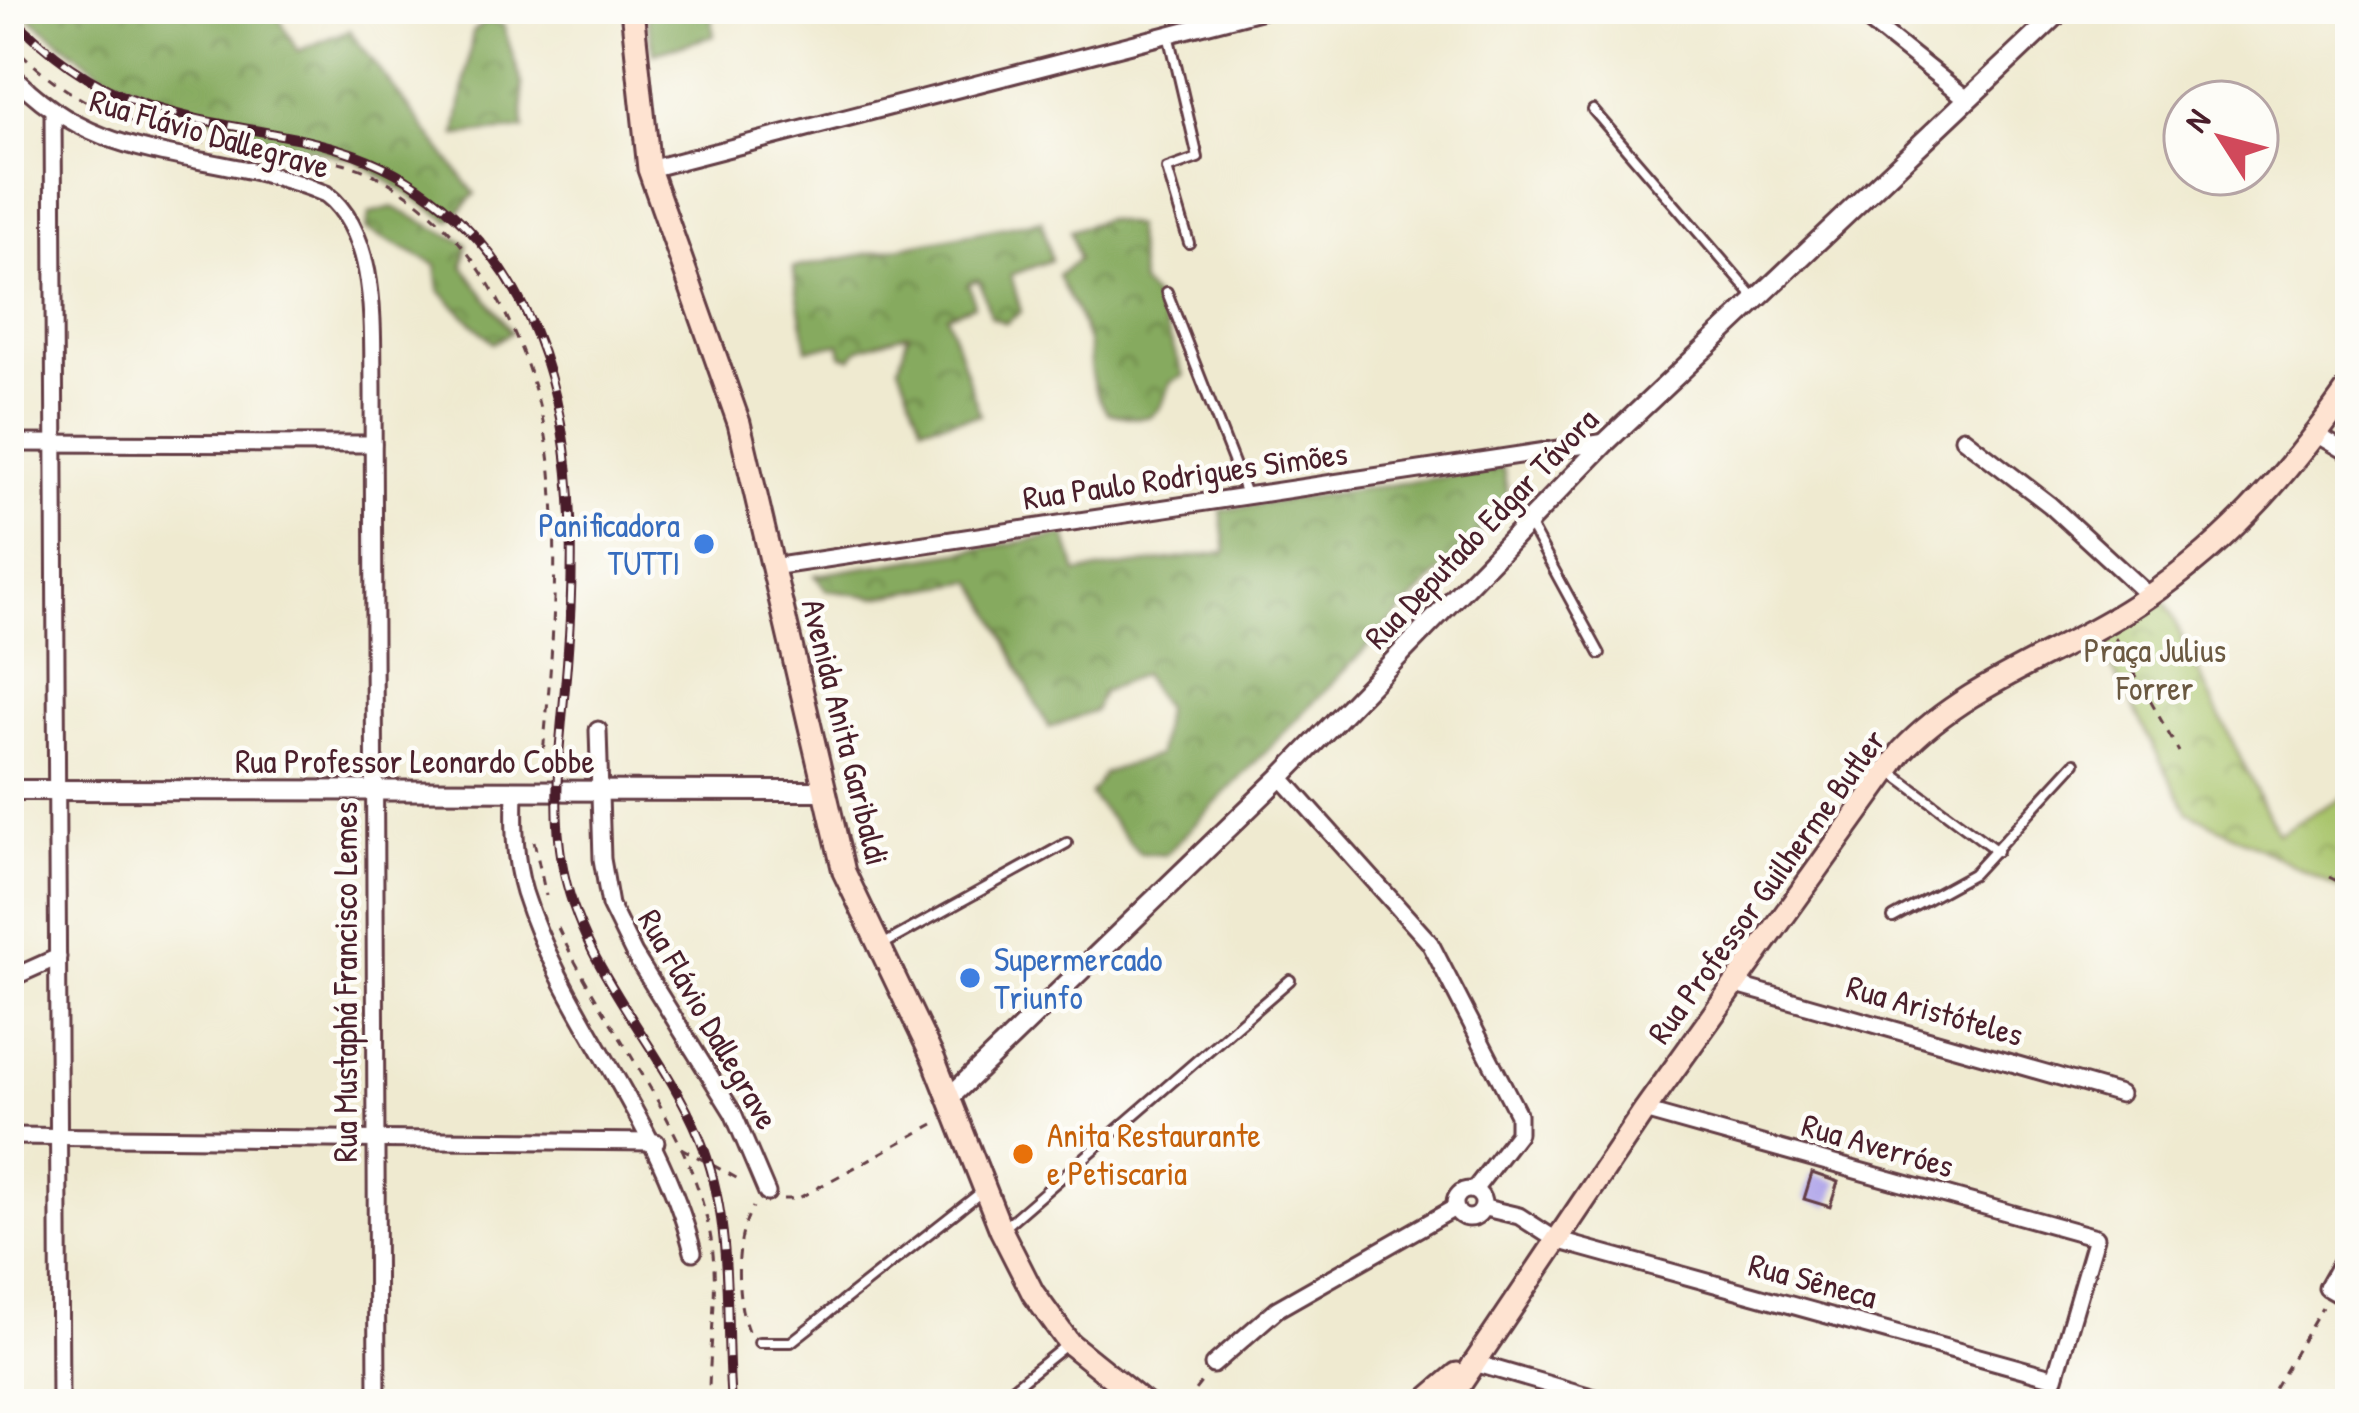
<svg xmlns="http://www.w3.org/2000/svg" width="2359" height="1413" viewBox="0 0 2359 1413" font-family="'Patrick Hand',sans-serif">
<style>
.forest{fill:url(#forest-crowns);stroke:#686444;stroke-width:3}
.park{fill:url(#park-crowns);stroke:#79724a;stroke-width:3}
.building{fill:#ada3e9}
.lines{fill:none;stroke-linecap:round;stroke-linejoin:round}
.service-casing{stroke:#633d44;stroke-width:14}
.minor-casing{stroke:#633d44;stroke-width:21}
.tertiary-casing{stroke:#633d44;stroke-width:24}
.secondary-casing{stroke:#633d44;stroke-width:27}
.path{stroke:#633d44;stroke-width:3;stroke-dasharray:9 9;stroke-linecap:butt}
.service{stroke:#fff;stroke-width:8}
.minor{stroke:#fff;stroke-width:15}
.tertiary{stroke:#fff;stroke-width:18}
.secondary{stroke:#fee3d1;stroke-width:21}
.rail-casing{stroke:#4a1f2b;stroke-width:10}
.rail{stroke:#fdfcf7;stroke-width:6;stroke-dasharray:18;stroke-linecap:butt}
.shop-dot{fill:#3f7fe0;stroke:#fdfcf7;stroke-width:4.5}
.food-dot{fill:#e8710a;stroke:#fdfcf7;stroke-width:4.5}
.labels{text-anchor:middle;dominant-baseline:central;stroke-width:9;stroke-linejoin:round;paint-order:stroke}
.street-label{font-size:33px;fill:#4a1f2b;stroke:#fdfcf7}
.shop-label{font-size:33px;fill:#366cbe;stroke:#fdfcf7;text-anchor:end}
.park-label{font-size:33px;fill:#6b5941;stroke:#fdfcf7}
.food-label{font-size:33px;fill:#c56008;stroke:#fdfcf7;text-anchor:start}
</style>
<defs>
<pattern id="forest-crowns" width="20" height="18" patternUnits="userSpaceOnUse" patternTransform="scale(3)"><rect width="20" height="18" fill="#86aa5e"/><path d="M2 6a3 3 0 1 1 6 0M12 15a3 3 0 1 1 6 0" fill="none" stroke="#708a4e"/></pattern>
<pattern id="park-crowns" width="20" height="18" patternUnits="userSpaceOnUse" patternTransform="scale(3)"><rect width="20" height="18" fill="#a8c46a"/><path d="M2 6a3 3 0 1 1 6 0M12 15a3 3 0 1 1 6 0" fill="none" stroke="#8b9f57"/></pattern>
</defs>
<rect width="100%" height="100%" fill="#fdfcf7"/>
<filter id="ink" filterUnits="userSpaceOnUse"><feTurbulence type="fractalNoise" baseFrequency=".00833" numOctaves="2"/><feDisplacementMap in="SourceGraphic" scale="24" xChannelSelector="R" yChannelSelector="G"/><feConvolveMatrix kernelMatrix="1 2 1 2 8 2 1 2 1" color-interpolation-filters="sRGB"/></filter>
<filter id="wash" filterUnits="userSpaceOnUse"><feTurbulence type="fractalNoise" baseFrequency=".004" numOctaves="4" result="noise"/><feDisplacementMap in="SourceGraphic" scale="48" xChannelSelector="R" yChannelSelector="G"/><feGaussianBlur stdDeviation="2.7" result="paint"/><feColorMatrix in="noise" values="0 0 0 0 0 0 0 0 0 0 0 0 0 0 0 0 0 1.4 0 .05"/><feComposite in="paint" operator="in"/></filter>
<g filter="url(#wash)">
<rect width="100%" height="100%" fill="#efead0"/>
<g class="forest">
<polygon points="18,9 280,9 278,16 298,51 349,30 475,194 450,221 354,159 256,136 100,72"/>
<polygon points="655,9 710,9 714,36 654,53 646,13"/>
<polygon points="829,9 961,9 882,27 834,20"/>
<polygon points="486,21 503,25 522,84 524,129 456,135 473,31"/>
<polygon points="393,207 467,244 463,266 511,332 493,343 439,290 436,265 366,229 370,213"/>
<path d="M1105 219 1134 226 1141 284 1155 299 1184 376 1171 382C1157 424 1149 421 1108 413 1092 390 1090 376 1089 349 1087 327 1067 297 1058 276L1078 259 1070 231Z"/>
<polygon points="1042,220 1051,260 1011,275 1021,312 1006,323 991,317 979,280 969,283 974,305 947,315 980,415 922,425 899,366 908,333 860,348 852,358 842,355 840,344 807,349 793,268"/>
<path d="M1503 468 1509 501 1165 855 1139 853 1090 795 1104 773 1158 755 1164 708 1142 674 1102 692 1094 711 1049 728C1020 679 1006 629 974 581L875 597 826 590 815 575 1066 535 1077 573 1226 552 1221 510Z"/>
</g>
<polygon class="park" points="2164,600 2277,834 2350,792 2350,894 2187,811 2098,642"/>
<g id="blocks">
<polygon class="building" points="1812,1173 1838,1182 1830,1207 1804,1199"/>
</g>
</g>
<g filter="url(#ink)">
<use href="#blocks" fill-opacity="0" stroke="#633d44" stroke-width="3"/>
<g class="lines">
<g class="service-casing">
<g id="service">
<polyline points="1169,34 1198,158 1167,169 1189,243"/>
<polyline points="1593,110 1755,298"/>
<polyline points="1167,292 1246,494"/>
<polyline points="1528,522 1600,654"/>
<polyline points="1892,773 1997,851"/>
<polyline points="1893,918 1973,874 2075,763"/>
<polyline points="884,944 1067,843"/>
<polyline points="1002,1229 1290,980"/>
<polyline points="759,1342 791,1342 984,1190"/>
<polyline points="993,1404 1066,1345"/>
<polyline points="2042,1404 2054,1379"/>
</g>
</g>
<g class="minor-casing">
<g id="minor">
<polyline points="1854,9 1967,99"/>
<path d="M9 71C103 174 211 145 326 194 378 234 372 327 373 386L377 1404"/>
<polyline points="53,114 60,1404"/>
<polyline points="649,169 1267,9"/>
<polyline points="2316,434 2350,454"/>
<polyline points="1963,438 2050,505 2149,596"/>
<polyline points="9,443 373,444"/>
<polyline points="772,567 1606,442"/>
<polyline points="598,730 602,859 610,905 634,954 733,1113 767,1193"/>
<polyline points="1281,777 1430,943 1518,1114 1518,1133 1474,1190"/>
<path d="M515 791C514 825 514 859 524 892 564 1019 658 1114 693 1252"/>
<polyline points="9,979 58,957"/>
<polyline points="1733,984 2120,1094"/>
<polyline points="9,1136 656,1142"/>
<circle cx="1469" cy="1204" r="14"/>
<polyline points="1485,1208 1519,1216 1556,1240 2055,1378 2096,1237 1644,1111"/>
<polyline points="2350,1247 2327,1288 2350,1301"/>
<polyline points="1471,1362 1616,1404"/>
<polyline points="1213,1365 1277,1309 1451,1210"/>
</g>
</g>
<g class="tertiary-casing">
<g id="tertiary">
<polyline points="9,790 822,791"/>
<polyline points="950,1097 1281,777 1606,442 2063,9"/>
</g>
</g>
<g class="secondary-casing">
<g id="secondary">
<polyline points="632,9 649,169 739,423 844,872 934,1060 1001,1230 1033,1293 1069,1343 1145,1404"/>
<polyline points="1422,1404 1457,1374"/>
<path d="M1447 1404 1644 1111 1902 751C1962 687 2052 657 2126 611 2221 552 2286 477 2350 386"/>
</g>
</g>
<g class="path">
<path d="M9 40C71 110 153 136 243 149 276 154 310 153 343 163 469 200 539 350 551 472 560 570 551 675 541 773"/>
<polyline points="2115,638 2179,752"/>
<polyline points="534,841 546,896"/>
<polyline points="2330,876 2350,886"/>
<path d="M558 928C606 1031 691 1124 711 1239 720 1292 708 1350 709 1404"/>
<polyline points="681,1148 742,1181"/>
<polyline points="783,1199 797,1199 934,1124"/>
<path d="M748 1331C735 1298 734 1237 753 1207"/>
<polyline points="1184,1404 1202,1381"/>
<polyline points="2265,1404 2322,1308"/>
</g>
<use href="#service" class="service"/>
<use href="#minor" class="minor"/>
<use href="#tertiary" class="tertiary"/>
<use href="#secondary" class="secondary"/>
<g class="rail-casing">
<path id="rail" d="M9 14C48 53 90 86 143 104 260 143 354 124 454 215 577 326 579 511 567 664 562 729 551 797 562 862 579 966 659 1042 699 1136 735 1222 724 1314 731 1404"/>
</g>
<use href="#rail" class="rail"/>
</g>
</g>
<g class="shop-dot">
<circle cx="704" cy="544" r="12"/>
<circle cx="970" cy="978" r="12"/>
</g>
<circle class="food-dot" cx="1023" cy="1154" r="12"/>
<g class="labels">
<g class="street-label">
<text transform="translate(210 133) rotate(16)">Rua Flávio Dallegrave</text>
<text transform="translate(1185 475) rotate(-8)">Rua Paulo Rodrigues Simões</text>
<text transform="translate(1481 528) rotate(-46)">Rua Deputado Edgar Távora</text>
<text transform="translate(846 732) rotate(76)">Avenida Anita Garibaldi</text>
<text x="415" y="761">Rua Professor Leonardo Cobbe</text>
<text transform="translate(1766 886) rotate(-54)">Rua Professor Guilherme Butler</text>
<text transform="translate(345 982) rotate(-90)">Rua Mustaphá Francisco Lemes</text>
<text transform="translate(1935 1010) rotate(16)">Rua Aristóteles</text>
<text transform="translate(709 1019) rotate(60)">Rua Flávio Dallegrave</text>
<text transform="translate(1878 1145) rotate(16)">Rua Averróes</text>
<text transform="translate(1813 1280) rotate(15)">Rua Sêneca</text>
</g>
<g class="shop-label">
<text x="680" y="525">Panificadora<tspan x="680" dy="38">TUTTI</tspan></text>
<text x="994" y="959" text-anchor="start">Supermercado<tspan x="994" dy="38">Triunfo</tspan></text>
</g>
<g class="park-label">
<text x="2155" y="650">Praça Julius<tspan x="2155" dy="38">Forrer</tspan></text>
</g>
<g class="food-label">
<text x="1047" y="1135">Anita Restaurante<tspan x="1047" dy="38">e Petiscaria</tspan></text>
</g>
</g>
<rect width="2359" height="1413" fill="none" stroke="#fdfcf7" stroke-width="48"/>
<g transform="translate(2221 138) rotate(306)"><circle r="57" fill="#fdfcf7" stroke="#b5a4a5" stroke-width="3"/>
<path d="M0-9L21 45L0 30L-21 45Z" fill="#d1495b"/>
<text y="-18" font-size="33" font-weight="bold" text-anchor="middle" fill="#4a1f2b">N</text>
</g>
</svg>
